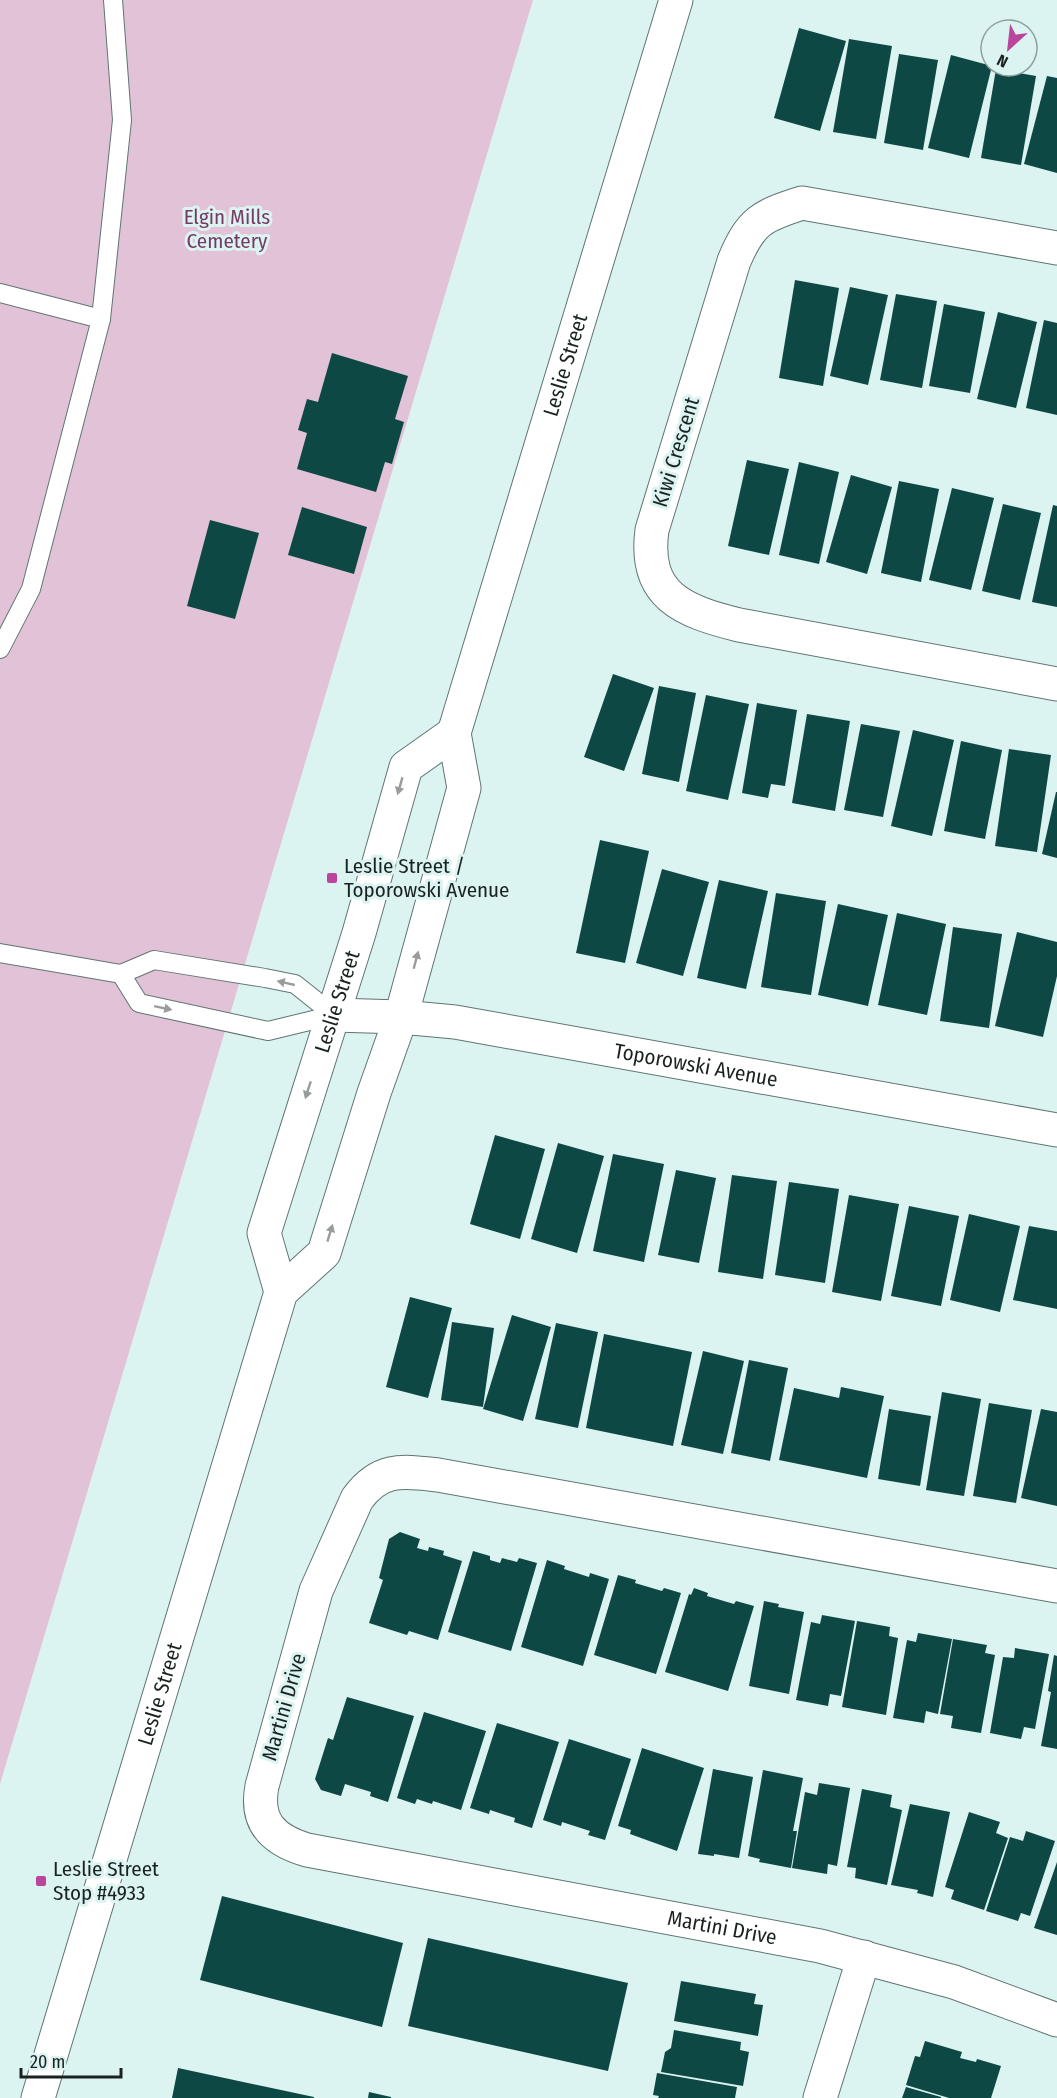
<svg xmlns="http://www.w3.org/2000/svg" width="1057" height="2098" viewBox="0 0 1057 2098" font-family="'Fira Sans Condensed',sans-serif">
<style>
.green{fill:#e1c2d6}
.building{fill:#0e4844}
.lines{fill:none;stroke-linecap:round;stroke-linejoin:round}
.service-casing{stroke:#607573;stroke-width:20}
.minor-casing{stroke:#607573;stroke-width:35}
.secondary-casing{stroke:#607573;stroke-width:35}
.service{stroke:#fff;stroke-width:18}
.minor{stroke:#fff;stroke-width:33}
.secondary{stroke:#fff;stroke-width:33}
.oneway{fill:#989c9b}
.poi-dot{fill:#bb459c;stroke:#dcf4f1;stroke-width:2}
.labels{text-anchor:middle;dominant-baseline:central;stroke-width:6;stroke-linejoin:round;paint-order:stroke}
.park-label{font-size:21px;fill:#763a64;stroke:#dcf4f1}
.street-label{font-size:21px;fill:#1a2221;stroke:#dcf4f1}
.poi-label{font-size:21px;fill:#1a2221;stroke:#dcf4f1;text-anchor:start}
</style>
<rect width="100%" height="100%" fill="#dcf4f1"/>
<polygon class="green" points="0,0 533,0 0,1784"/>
<g class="building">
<polygon points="799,28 846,41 820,131 774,118"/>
<polygon points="849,39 892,46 876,139 833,132"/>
<polygon points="899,54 938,60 923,150 884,143"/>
<polygon points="951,55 992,66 969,158 928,148"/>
<polygon points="996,69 1036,76 1021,165 981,158"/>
<polygon points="1047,76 1057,78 1057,173 1024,164"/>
<polygon points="795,280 839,288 823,386 779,378"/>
<polygon points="850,287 888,295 868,385 830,376"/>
<polygon points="896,294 937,301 922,388 880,380"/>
<polygon points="944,304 985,312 970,393 929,386"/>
<polygon points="998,312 1037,322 1016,408 977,399"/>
<polygon points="1044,320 1057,323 1057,415 1026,408"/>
<polygon points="332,353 408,376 395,419 404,422 392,464 385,462 376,492 297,469 307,433 298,430 307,399 318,402"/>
<polygon points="747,460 789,469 769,555 728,546"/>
<polygon points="799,462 839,472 819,564 779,555"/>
<polygon points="851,475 892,487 867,574 826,562"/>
<polygon points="899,481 939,489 921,582 881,573"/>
<polygon points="952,488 994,498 971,590 929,580"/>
<polygon points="1003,504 1041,513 1020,600 982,591"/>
<polygon points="1053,505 1057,506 1057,607 1032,602"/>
<polygon points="302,507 367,527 354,574 288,555"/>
<polygon points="210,520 259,533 235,619 187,606"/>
<polygon points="613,674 654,688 624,771 584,757"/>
<polygon points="659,686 696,693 679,782 642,774"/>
<polygon points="706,695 749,704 728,800 686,791"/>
<polygon points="757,703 797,710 785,786 771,784 768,798 742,793"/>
<polygon points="807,714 850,721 835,811 792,803"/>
<polygon points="861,724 900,731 883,817 844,810"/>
<polygon points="913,730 954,740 932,836 891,826"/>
<polygon points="961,741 1002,750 985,839 944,831"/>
<polygon points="1009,749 1051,755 1037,852 995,846"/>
<polygon points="1056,792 1057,792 1057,858 1042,854"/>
<polygon points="600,840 649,851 625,963 576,953"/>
<polygon points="662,869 709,882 683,976 636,963"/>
<polygon points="719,880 768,891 746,989 697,978"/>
<polygon points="776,893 826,901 811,995 761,987"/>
<polygon points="838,904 888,915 868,1006 818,995"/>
<polygon points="897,913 946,924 927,1015 878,1005"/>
<polygon points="953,927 1002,934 989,1028 940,1021"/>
<polygon points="1017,932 1057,942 1057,976 1043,1037 995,1026"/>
<polygon points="495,1135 545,1149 520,1239 470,1224"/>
<polygon points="558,1143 604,1156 577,1253 531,1239"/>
<polygon points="613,1154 664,1164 644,1262 593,1251"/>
<polygon points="676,1170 716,1178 699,1263 658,1255"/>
<polygon points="732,1175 777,1181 763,1279 718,1272"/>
<polygon points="789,1182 839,1189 825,1283 775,1275"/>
<polygon points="849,1195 899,1204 881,1301 832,1292"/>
<polygon points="909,1206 959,1216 941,1306 891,1296"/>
<polygon points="969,1214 1020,1226 1000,1312 950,1300"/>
<polygon points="1029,1226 1057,1231 1057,1309 1013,1300"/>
<polygon points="410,1297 452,1308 428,1398 386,1387"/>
<polygon points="512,1315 551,1327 523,1421 483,1409"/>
<polygon points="452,1322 494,1328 483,1407 441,1400"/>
<polygon points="556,1323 598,1332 578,1428 535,1419"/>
<polygon points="604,1334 692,1352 673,1446 586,1428"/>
<polygon points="703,1351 744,1361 723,1454 681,1445"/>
<polygon points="749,1360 788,1368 770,1461 731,1453"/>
<polygon points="841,1387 884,1396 867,1478 779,1460 794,1388 839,1398"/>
<polygon points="942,1392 981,1399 964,1496 926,1490"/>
<polygon points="989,1403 1032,1410 1016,1503 973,1496"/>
<polygon points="889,1409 931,1416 920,1486 878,1479"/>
<polygon points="1041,1409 1057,1412 1057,1506 1021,1498"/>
<polygon points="400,1532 420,1539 417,1548 428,1551 429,1547 444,1551 443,1555 462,1561 438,1640 409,1631 407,1635 369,1623 383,1580 379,1578 389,1539"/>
<polygon points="473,1551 490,1556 490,1560 500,1563 502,1558 517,1562 519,1558 537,1563 511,1651 448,1632"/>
<polygon points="547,1560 565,1566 564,1569 589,1577 590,1573 609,1579 583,1666 521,1647"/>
<polygon points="618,1575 636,1580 635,1583 662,1591 664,1588 681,1593 656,1674 594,1655"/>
<polygon points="694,1588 708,1593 707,1596 734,1604 736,1601 754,1606 728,1691 665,1672 689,1594 691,1595"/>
<polygon points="764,1601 779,1604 778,1607 804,1612 789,1694 749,1686"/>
<polygon points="822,1615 855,1621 841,1696 830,1694 828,1706 796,1700 811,1622 820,1624"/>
<polygon points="857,1621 890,1627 889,1636 898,1638 886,1715 842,1707"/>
<polygon points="918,1633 952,1639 938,1714 926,1711 924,1723 893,1718 907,1640 916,1642"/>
<polygon points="953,1639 987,1645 985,1653 995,1655 981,1733 951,1728 953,1716 940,1714"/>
<polygon points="1015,1648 1049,1654 1035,1729 1024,1727 1021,1739 990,1733 1003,1657 1014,1658"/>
<polygon points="1054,1655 1057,1656 1057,1749 1041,1746 1051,1692 1048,1691"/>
<polygon points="347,1697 414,1716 388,1802 370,1796 371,1792 345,1784 341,1796 321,1790 315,1779 328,1738 333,1740"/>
<polygon points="424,1712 486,1731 461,1810 433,1801 432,1804 417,1799 415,1804 397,1798"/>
<polygon points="497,1723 559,1742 532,1828 514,1822 515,1818 490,1810 489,1814 470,1808"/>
<polygon points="569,1739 631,1759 605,1840 588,1835 590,1831 562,1822 561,1826 543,1820"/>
<polygon points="642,1748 704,1768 677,1851 630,1834 631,1830 618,1826"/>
<polygon points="713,1769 753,1777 739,1858 714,1854 714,1856 698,1854"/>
<polygon points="763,1770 803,1778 793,1831 797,1831 791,1868 759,1862 760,1859 748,1856"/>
<polygon points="819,1783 850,1788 837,1866 828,1864 827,1874 792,1868 805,1792 817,1795"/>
<polygon points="862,1789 892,1795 890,1807 902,1810 887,1885 855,1878 856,1868 847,1867"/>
<polygon points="910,1804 950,1812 933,1897 917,1893 918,1890 891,1885"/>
<polygon points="969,1812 1000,1822 996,1833 1008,1838 984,1910 951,1899 954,1890 945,1887"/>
<polygon points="1026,1831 1055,1841 1030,1916 1021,1913 1018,1921 986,1911 1010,1837 1023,1841"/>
<polygon points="1057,1862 1057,1935 1034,1928"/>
<polygon points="222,1896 403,1943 382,2027 200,1980"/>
<polygon points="428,1938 628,1983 608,2071 408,2026"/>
<polygon points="681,1981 756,1994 754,2004 763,2005 758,2036 674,2021"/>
<polygon points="674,2030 741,2042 740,2050 749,2052 743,2086 661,2072 665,2052 671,2048"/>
<polygon points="925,2041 962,2052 960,2058 976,2062 977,2059 1001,2066 991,2098 949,2098 906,2085 915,2056 920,2057"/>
<polygon points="178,2068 314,2097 314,2098 172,2098"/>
<polygon points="657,2073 737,2087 735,2098 658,2098 659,2096 653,2095"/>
<polygon points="906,2087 941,2097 941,2098 902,2098"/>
<polygon points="369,2092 391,2097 391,2098 368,2098"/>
</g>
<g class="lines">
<g class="service-casing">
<g id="service">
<polyline points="0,293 101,319 31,589 0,649"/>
<polyline points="101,319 122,120 113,0"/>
<polyline points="0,953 121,974 154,960 265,978 295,984 334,1015"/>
<polyline points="121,974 139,1003 268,1031 334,1015"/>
</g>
</g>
<g class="minor-casing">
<g id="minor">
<path d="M1057 248 802 203C761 216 751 221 734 261L652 530C643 596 683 611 739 625L1057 684"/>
<path id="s1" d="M334 1015 401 1017 455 1022 1057 1130"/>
<path id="s2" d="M1057 1586 438 1475C402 1471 380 1467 357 1499L316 1591 262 1786C255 1822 273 1840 307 1850L820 1946 954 1982 1057 2020"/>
<polyline points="820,2098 864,1957"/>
</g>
</g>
<g class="secondary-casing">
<g id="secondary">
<path id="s3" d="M281 1292 264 1233 359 933 406 767 454 733"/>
<path id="s4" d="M38 2098 281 1292 324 1253 374 1093 401 1017 464 788 454 733 676 0"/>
</g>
</g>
<use href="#service" class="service"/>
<use href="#minor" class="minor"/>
<use href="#secondary" class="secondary"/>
</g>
<defs><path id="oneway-solid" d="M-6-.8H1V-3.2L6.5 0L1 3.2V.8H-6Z" transform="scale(1.5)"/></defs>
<g class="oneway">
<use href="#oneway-solid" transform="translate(400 786) rotate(106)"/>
<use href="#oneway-solid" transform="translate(416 960) rotate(-75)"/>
<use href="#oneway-solid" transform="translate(286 983) rotate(-167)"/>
<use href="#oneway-solid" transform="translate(163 1008) rotate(12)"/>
<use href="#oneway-solid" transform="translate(308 1090) rotate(108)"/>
<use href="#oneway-solid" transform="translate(330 1233) rotate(-73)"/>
</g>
<g class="poi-dot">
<rect x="326" y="872" width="12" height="12" rx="3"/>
<rect x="35" y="1875" width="12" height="12" rx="3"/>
</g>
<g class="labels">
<g class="park-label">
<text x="227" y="217">Elgin Mills<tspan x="227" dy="24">Cemetery</tspan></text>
</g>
<g class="street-label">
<text stroke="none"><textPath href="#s4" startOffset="1826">Leslie Street</textPath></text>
<text transform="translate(676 452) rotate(-73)">Kiwi Crescent</text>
<text stroke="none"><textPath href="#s3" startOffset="304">Leslie Street</textPath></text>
<text stroke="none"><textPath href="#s1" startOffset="366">Toporowski Avenue</textPath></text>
<text stroke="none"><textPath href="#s4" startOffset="422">Leslie Street</textPath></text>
<text transform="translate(284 1707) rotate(-74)">Martini Drive</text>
<text stroke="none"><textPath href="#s2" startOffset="1533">Martini Drive</textPath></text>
</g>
<g class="poi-label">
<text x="344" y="866">Leslie Street /<tspan x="344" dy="24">Toporowski Avenue</tspan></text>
<text x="53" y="1869">Leslie Street<tspan x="53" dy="24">Stop #4933</tspan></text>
</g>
</g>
<g transform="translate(1009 48) rotate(207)"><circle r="28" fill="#dcf4f1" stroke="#8ea09e" stroke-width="1.5"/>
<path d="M0-4.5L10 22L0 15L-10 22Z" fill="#bb459c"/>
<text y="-9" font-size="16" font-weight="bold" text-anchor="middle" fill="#1a2221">N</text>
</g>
<path d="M21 2068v9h100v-9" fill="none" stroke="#1a2221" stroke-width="3"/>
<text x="30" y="2068" font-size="18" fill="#1a2221" stroke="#dcf4f1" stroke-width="4.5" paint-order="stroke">20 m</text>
</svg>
